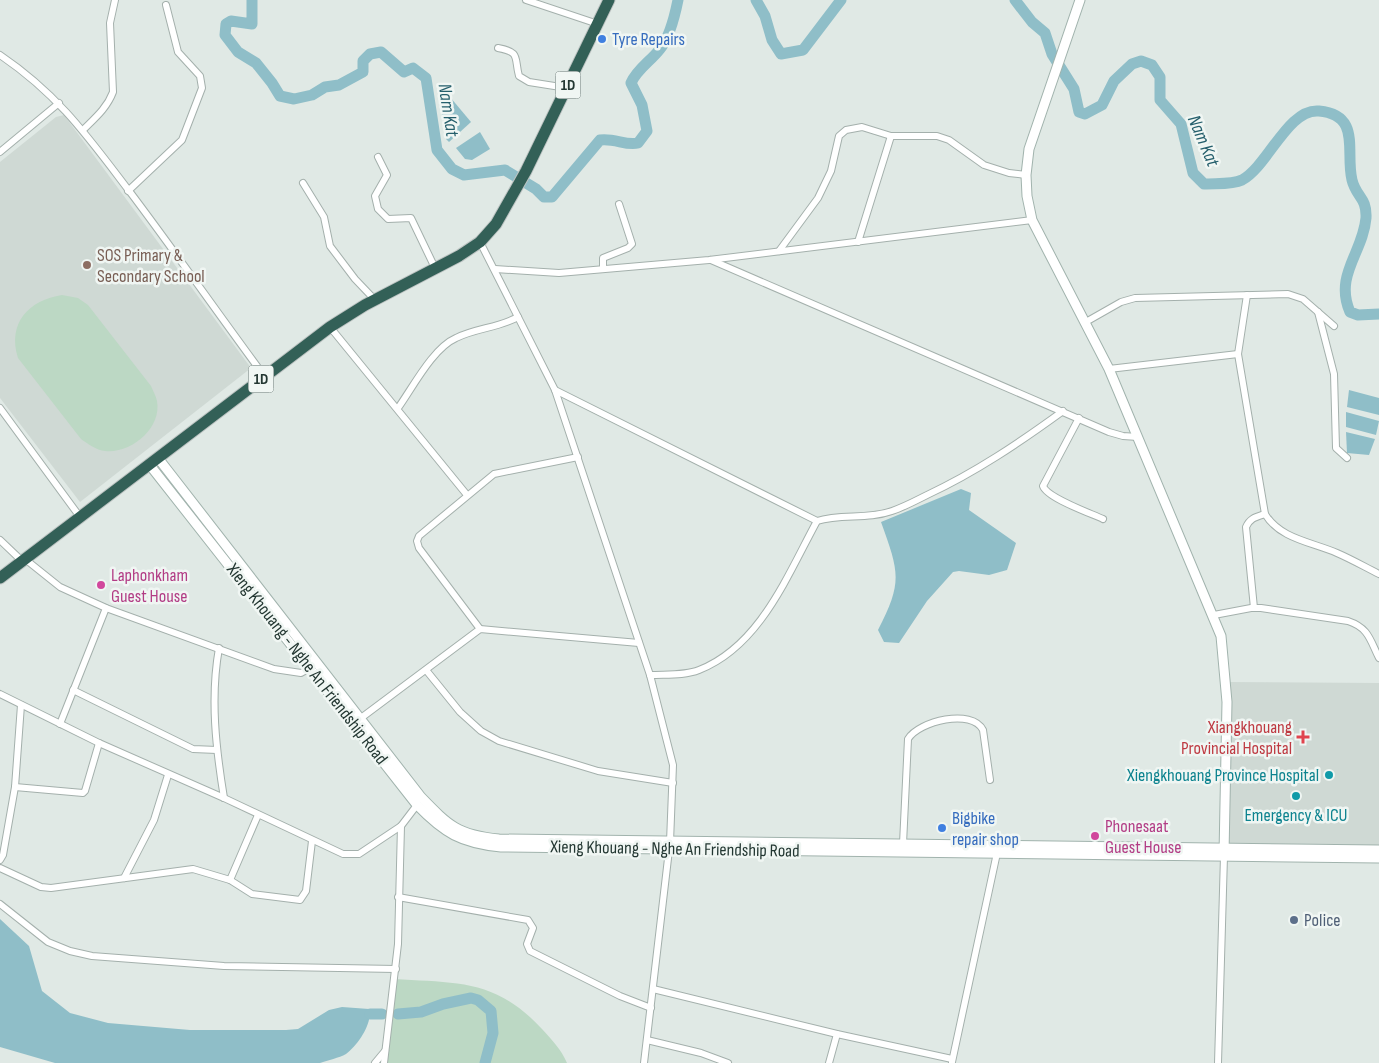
<svg xmlns="http://www.w3.org/2000/svg" width="1379" height="1063" viewBox="0 0 1379 1063" font-family="'Sofia Sans Condensed',sans-serif">
<style>
.built{fill:#cfd9d4}
.green{fill:#bcd8c4}
.water{fill:#8fbec8}
.lines{fill:none;stroke-linecap:round;stroke-linejoin:round}
.river{stroke:#8fbec8;stroke-width:11}
.street-casing{stroke:#a4b0ac;stroke-width:8}
.secondary-casing{stroke:#a1b3ad;stroke-width:11}
.highway-casing{stroke:#bdc3c2;stroke-width:13}
.street{stroke:#fff;stroke-width:6}
.secondary{stroke:#fff;stroke-width:9}
.highway{stroke:#336057;stroke-width:11}
.shop-dot{fill:#3f7fe0;stroke:#f0f6f3;stroke-width:2}
.education-dot{fill:#8d6e63;stroke:#f0f6f3;stroke-width:2}
.hotel-dot{fill:#d1479c;stroke:#f0f6f3;stroke-width:2}
.health-dot{fill:#e0444e;stroke:#f0f6f3;stroke-width:2}
.culture-dot{fill:#0f9aa8;stroke:#f0f6f3;stroke-width:2}
.service-dot{fill:#5c6f8a;stroke:#f0f6f3;stroke-width:2}
.labels{text-anchor:middle;dominant-baseline:central;stroke-width:5;stroke-linejoin:round;paint-order:stroke}
.shield{fill:#f0f6f3;stroke:#60706c;stroke-width:1}
.shield-label{font-size:16px;font-weight:bold;fill:#233732}
.shop-label{font-size:18px;fill:#366cbe;stroke:#f0f6f3;text-anchor:start}
.education-label{font-size:18px;fill:#785e54;stroke:#f0f6f3;text-anchor:start}
.hotel-label{font-size:18px;fill:#b23c85;stroke:#f0f6f3;text-anchor:start}
.street-label{font-size:18px;fill:#233732;stroke:#f0f6f3}
.health-label{font-size:18px;fill:#be3a42;stroke:#f0f6f3;text-anchor:end}
.culture-label{font-size:18px;fill:#0d838f;stroke:#f0f6f3;text-anchor:end}
.service-label{font-size:18px;fill:#4e5e75;stroke:#f0f6f3;text-anchor:start}
.water-label{font-size:19px;font-style:italic;fill:#255f6c;stroke:#f0f6f3}
</style>
<rect width="100%" height="100%" fill="#e0e9e5"/>
<g class="built">
<polygon points="64,115 251,368 80,502 0,398 0,162 56,117"/>
<polygon points="1226,682 1379,683 1379,850 1224,848"/>
</g>
<g class="green">
<path d="M62 295 78 298 88 305 151 386C153 391 156 396 157 401 162 428 131 454 105 451 96 450 88 444 81 439L18 358C7 323 29 300 62 295Z"/>
<path d="M394 979C457 983 496 979 542 1029 552 1040 561 1049 567 1063H388L386 1050Z"/>
</g>
<g class="water">
<polygon points="445,91 471,122 449,142 446,139 440,99"/>
<polygon points="480,132 490,149 472,160 465,159 456,148"/>
<polygon points="1349,390 1379,398 1379,415 1347,407"/>
<polygon points="1346,412 1379,421 1376,435 1346,427"/>
<polygon points="1346,432 1375,439 1369,455 1347,453"/>
<path d="M961 489 971 493 969 510 1016 543 1007 570 989 575 959 571 953 572 927 601 899 643 884 642 878 630C903 582 899 572 881 522Z"/>
<path d="M0 919 29 946 42 991 70 1013 108 1023 190 1030H286L298 1029 329 1010 342 1007 369 1009C373 1023 358 1045 346 1054 339 1058 328 1060 320 1063H55L0 1047Z"/>
</g>
<g class="lines">
<g class="river">
<path d="M252 0V24L231 21 226 24 225 35 238 52 256 63 272 83 280 96 294 99 312 95 325 87 339 85 363 72V61L370 54 381 52 404 72 413 68 426 78 437 150 452 169 464 175 505 170 536 189 544 197H552L600 140C615 138 626 146 638 143L647 131 642 105 631 83C637 69 651 61 660 49 670 37 675 15 678 0"/>
<polyline points="756,0 765,16 772,40 781,54 803,50 841,0"/>
<path d="M1015 0 1032 22 1045 33 1052 54 1074 89 1079 112 1085 114 1102 105 1114 81 1132 64 1141 61 1152 65 1160 77V100L1181 124 1193 173 1204 184C1215 183 1232 185 1242 180 1268 166 1288 108 1319 111 1362 115 1345 152 1352 180 1356 197 1367 197 1366 218 1363 253 1334 275 1350 312L1358 315 1379 314"/>
<polyline points="370,1014 382,1014"/>
<polyline points="398,1014 421,1012 443,1004 471,998 478,1000 491,1011 493,1033 485,1063"/>
</g>
<g class="street-casing">
<g id="street">
<polyline points="526,0 598,24"/>
<path d="M498 48C521 52 514 58 519 76L529 82 567 88"/>
<path d="M0 55C59 95 88 137 130 192 176 253 219 315 265 377"/>
<path d="M83 130C95 118 107 108 113 92L110 23 115 0"/>
<polyline points="0,152 59,103"/>
<polyline points="378,157 387,175 375,196 378,209 388,219 411,218 435,268"/>
<polyline points="303,183 324,217 330,246 355,279 375,300"/>
<polyline points="128,191 182,140 202,88 200,76 178,52 166,5"/>
<polyline points="480,242 555,390 650,675 673,765 670,842"/>
<polyline points="858,242 891,136"/>
<polyline points="779,251 818,198 831,171 839,136 846,130 862,127 891,136 937,136 949,140 984,165 1009,173 1026,175"/>
<polyline points="711,260 1109,432 1123,436 1138,437"/>
<polyline points="495,269 559,273 709,260 1032,220"/>
<polyline points="603,269 603,258 628,248 632,244 619,204"/>
<path d="M1247 295 1238 354 1265 514C1280 539 1312 542 1337 553 1351 559 1365 567 1379 574"/>
<polyline points="1318,312 1334,374 1336,448 1347,458"/>
<polyline points="1084,323 1121,302 1135,298 1288,294 1303,299 1334,326"/>
<polyline points="330,327 467,495"/>
<polyline points="1109,369 1238,354"/>
<polyline points="555,390 817,521"/>
<polyline points="0,408 80,517"/>
<path d="M398 408C413 387 433 348 456 338 476 328 498 328 518 317"/>
<path d="M1079 418 1043 486C1047 498 1090 513 1103 519"/>
<polyline points="0,540 22,561"/>
<polyline points="25,559 60,587 106,608 274,669 301,673 310,668"/>
<path d="M1254 608 1246 527C1250 518 1256 517 1265 514"/>
<path d="M1214 615 1251 608H1261L1348 621C1369 628 1370 640 1379 658"/>
<polyline points="480,629 419,548 417,541 419,536 494,474 578,457"/>
<path d="M219 648C210 698 216 749 224 798"/>
<polyline points="426,670 460,712 481,731 499,741 598,771 673,783"/>
<path d="M650 675C665 674 684 676 699 670 760 646 787 576 817 521 841 513 867 520 892 511 904 507 915 501 927 495 976 472 1019 443 1063 411"/>
<polyline points="73,690 193,749 217,750"/>
<polyline points="0,694 99,743 224,798 343,854 359,854 401,826"/>
<polyline points="361,718 480,629 639,643"/>
<polyline points="60,724 106,608"/>
<polyline points="15,787 83,793 85,791 99,743"/>
<path d="M903 844 908 739C919 721 972 708 983 730L990 780"/>
<polyline points="0,860 3,855 15,787 21,705"/>
<polyline points="0,868 41,887 51,888 193,869 230,880 252,894 300,900 306,891 312,841"/>
<polyline points="124,878 154,820 168,775"/>
<polyline points="230,880 258,815"/>
<polyline points="398,897 528,920 533,928 527,944 530,951 620,996 651,1008"/>
<polyline points="0,904 48,942 70,951 92,956 224,966 396,969"/>
<polyline points="653,989 837,1034 952,1059"/>
<polyline points="647,1040 701,1053 728,1063"/>
<polyline points="952,1062 997,853"/>
<polyline points="375,1063 385,1051"/>
<polyline points="384,1063 398,944 401,826 417,805"/>
<polyline points="644,1063 669,850"/>
<polyline points="829,1063 837,1034"/>
<polyline points="1218,1063 1224,856"/>
</g>
</g>
<g class="secondary-casing">
<g id="secondary">
<polyline points="1080,0 1029,149 1026,175 1027,196 1032,220 1109,369 1221,636 1227,702 1224,854"/>
<path d="M158 458 421 797C449 826 458 835 499 839L1379 850"/>
<path d="M149 464 417 805C444 833 461 843 501 847L1379 858"/>
</g>
</g>
<g class="highway-casing">
<polyline id="highway" points="0,578 330,327 365,305 459,256 480,242 496,224 526,171 609,0"/>
</g>
<use href="#street" class="street"/>
<use href="#secondary" class="secondary"/>
<use href="#highway" class="highway"/>
</g>
<g class="shop-dot">
<circle cx="602" cy="39" r="5"/>
<circle cx="942" cy="828" r="5"/>
</g>
<circle class="education-dot" cx="87" cy="265" r="5"/>
<g class="hotel-dot">
<circle cx="101" cy="585" r="5"/>
<circle cx="1095" cy="836" r="5"/>
</g>
<path class="health-dot" d="M1300.5 729.5h5v5h5v5h-5v5h-5v-5h-5v-5h5z"/>
<g class="culture-dot">
<circle cx="1329" cy="775" r="5"/>
<circle cx="1296" cy="796" r="5"/>
</g>
<circle class="service-dot" cx="1294" cy="920" r="5"/>
<g class="labels">
<g class="shield">
<rect x="555.5" y="71.5" width="25" height="27" rx="4"/>
<rect x="248.5" y="365.5" width="25" height="27" rx="4"/>
</g>
<g class="shield-label">
<text x="568" y="85">1D</text>
<text x="261" y="379">1D</text>
</g>
<g class="shop-label">
<text x="612" y="39">Tyre Repairs</text>
<text x="952" y="818">Bigbike<tspan x="952" dy="21">repair shop</tspan></text>
</g>
<g class="education-label">
<text x="97" y="255">SOS Primary &amp;<tspan x="97" dy="21">Secondary School</tspan></text>
</g>
<g class="hotel-label">
<text x="111" y="575">Laphonkham<tspan x="111" dy="21">Guest House</tspan></text>
<text x="1105" y="826">Phonesaat<tspan x="1105" dy="21">Guest House</tspan></text>
</g>
<g class="street-label">
<text transform="translate(307 664) rotate(52)">Xieng Khouang - Nghe An Friendship Road</text>
<text transform="translate(675 849) rotate(1)">Xieng Khouang - Nghe An Friendship Road</text>
</g>
<g class="health-label">
<text x="1292" y="727">Xiangkhouang<tspan x="1292" dy="21">Provincial Hospital</tspan></text>
</g>
<g class="culture-label">
<text x="1319" y="775">Xiengkhouang Province Hospital</text>
<text x="1296" y="815" text-anchor="middle">Emergency &amp; ICU</text>
</g>
<g class="service-label">
<text x="1304" y="920">Police</text>
</g>
<g class="water-label">
<text transform="translate(448 110) rotate(81)">Nam Kat</text>
<text transform="translate(1203 141) rotate(67)">Nam Kat</text>
</g>
</g>
</svg>
